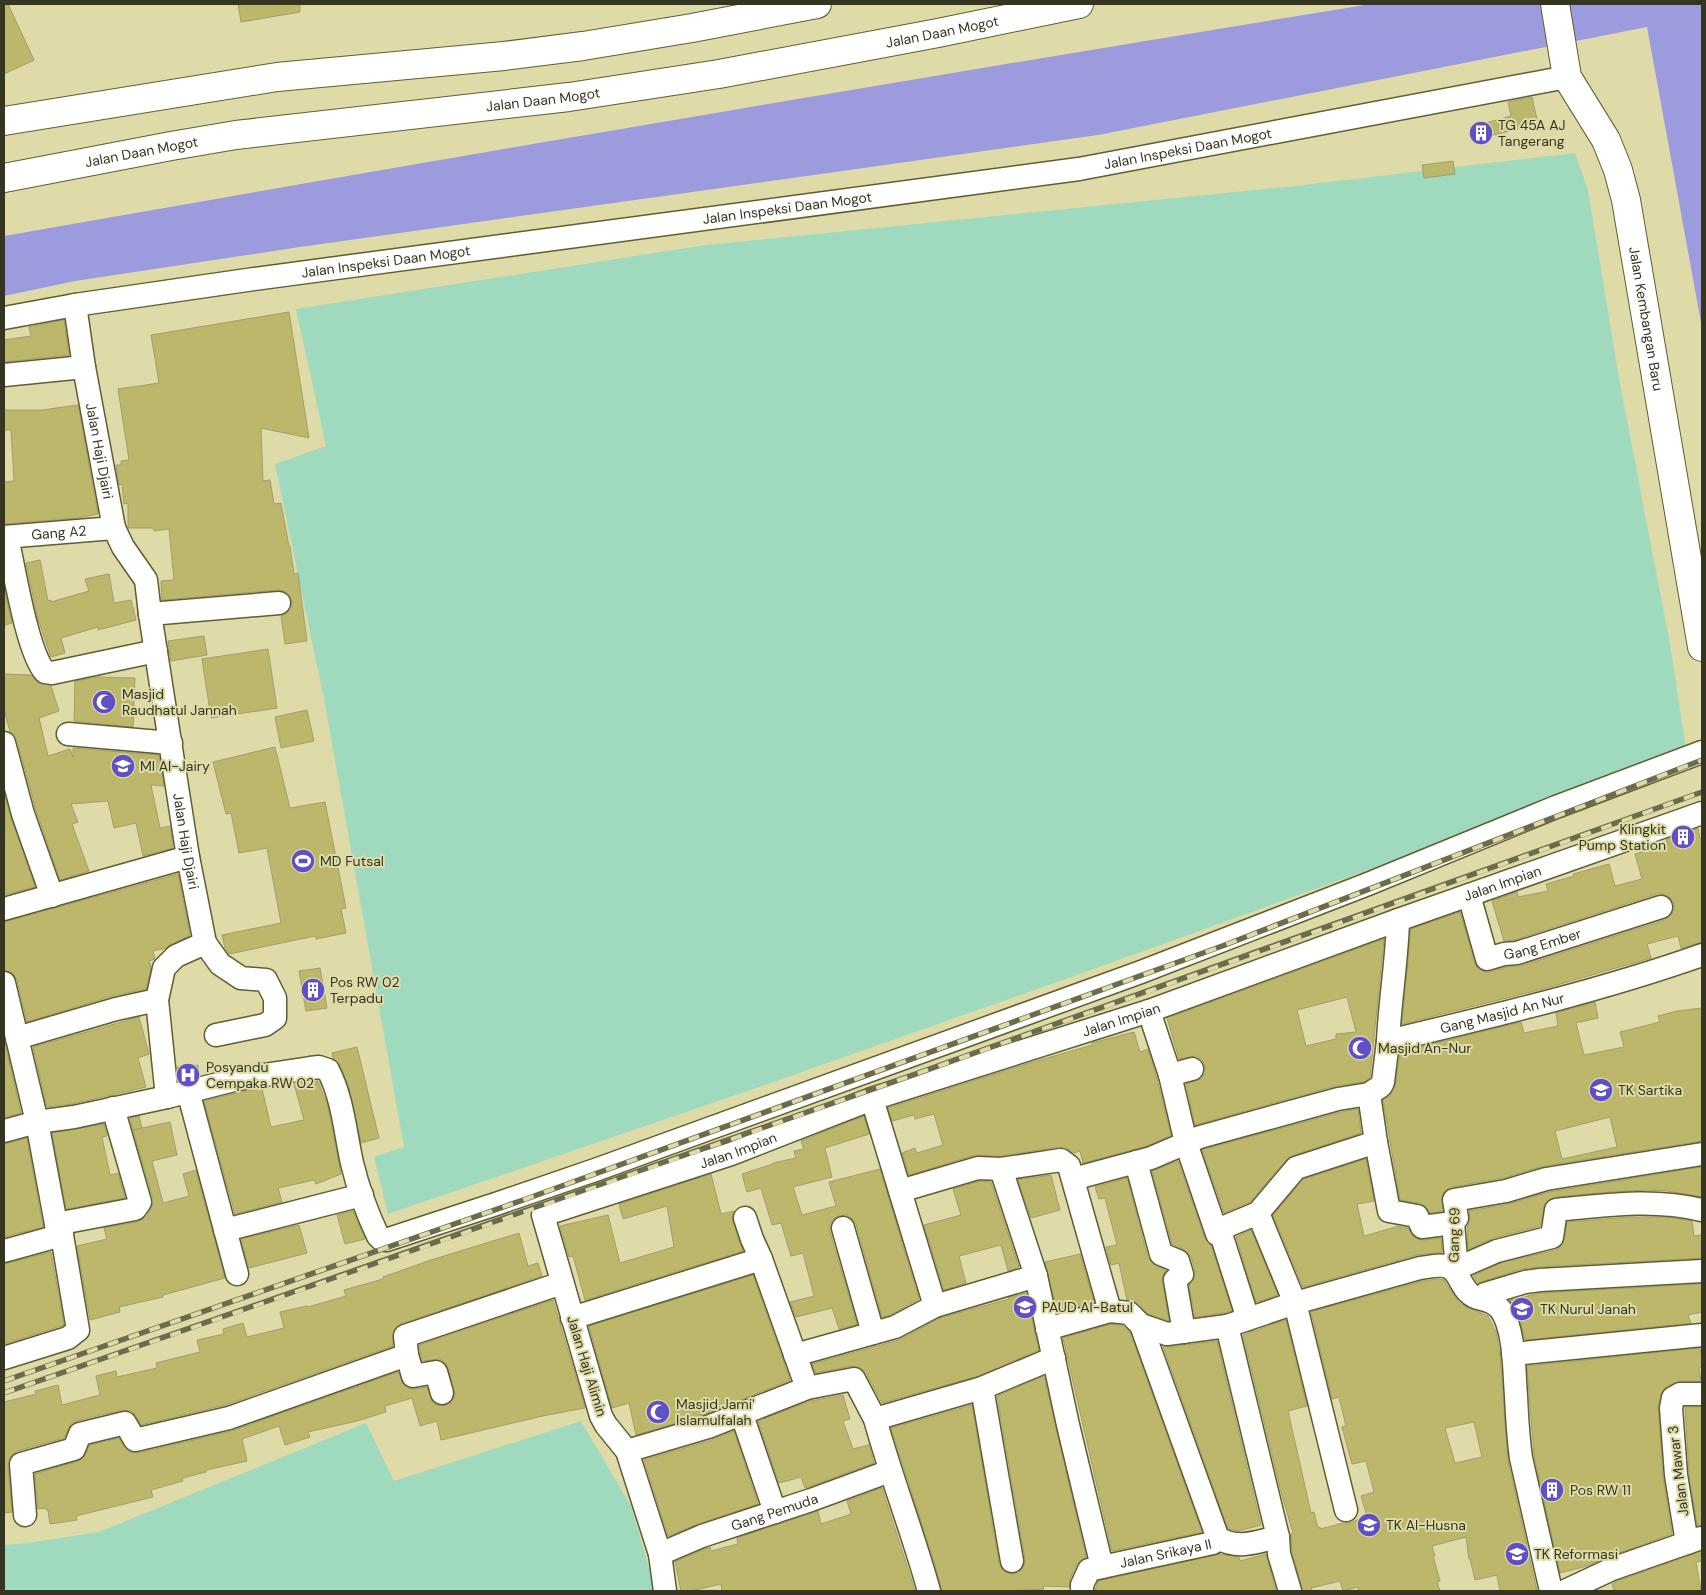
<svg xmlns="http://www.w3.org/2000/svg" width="1706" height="1595" viewBox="0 0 1706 1595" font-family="'DM Sans',sans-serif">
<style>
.green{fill:#9fdabe}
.water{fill:#9c9bde}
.building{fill:#bdb76c;stroke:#a29e6e;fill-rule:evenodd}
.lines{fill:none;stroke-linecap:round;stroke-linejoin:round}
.minor-casing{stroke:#615d2f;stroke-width:25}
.major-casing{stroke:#615d2f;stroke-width:30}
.highway-casing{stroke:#615d2f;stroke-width:30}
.minor{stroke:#fff;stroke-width:22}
.major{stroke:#fff;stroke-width:28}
.highway{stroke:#fff;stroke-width:28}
.rail-casing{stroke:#6d6b4d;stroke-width:5.5}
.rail{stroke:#dedba8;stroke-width:4;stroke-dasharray:11;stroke-linecap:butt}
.labels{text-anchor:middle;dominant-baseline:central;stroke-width:4;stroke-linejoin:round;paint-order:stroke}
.street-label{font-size:14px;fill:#363521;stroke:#dedba8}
.poi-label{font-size:14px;fill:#363521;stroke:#dedba8;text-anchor:start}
</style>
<rect width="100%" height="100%" fill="#dedba8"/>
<g class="green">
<polygon points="1575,153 1588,190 1620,384 1670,644 1687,755 1088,971 762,1086 388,1214 374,1157 404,1147 325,704 275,464 326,446 296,309 706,245 1295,186"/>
<polygon points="581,1421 631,1506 656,1591 4,1591 4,1545 28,1543 99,1532 366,1423 394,1481"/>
</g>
<path class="water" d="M1371 4H1702V328L1647 27 1098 135 300 247 75 281 4 296V236C459 156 915 78 1371 4Z"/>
<g class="building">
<polygon points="4,4 8,4 34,60 4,74"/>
<polygon points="238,4 300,4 300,12 241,22"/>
<polygon points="1532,97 1538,124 1490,136 1491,138 1475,143 1471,127 1511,116 1508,102"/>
<polygon points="1453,161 1455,174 1424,178 1422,165"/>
<polygon points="289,312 309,438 261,428 263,481 270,480 274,504 281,503 289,546 290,546 294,574 298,573 307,641 285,644 281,616 287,613 291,609 292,602 290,596 284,591 278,590 162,600 161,581 174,580 169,529 154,531 153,528 128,528 128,503 124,504 122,484 119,485 116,465 121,465 121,461 129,460 118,389 159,383 151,335"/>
<polygon points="64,320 69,355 4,362 4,340 31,336 29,327"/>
<polygon points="78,405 98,514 78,518 4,524 4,482 14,481 11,430 4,430 4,410 42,410"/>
<polygon points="40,560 48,601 51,600 51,602 89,591 85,579 109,574 114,603 131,600 136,620 98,630 98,627 61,638 65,653 51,657 38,619 26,563"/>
<polygon points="4,587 12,623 4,625"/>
<polygon points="204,636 207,655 171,661 168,641"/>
<polygon points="268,649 277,708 211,718 202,659"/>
<polygon points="4,674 31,675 38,683 51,686 59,711 39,718 48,756 70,749 73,757 73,748 159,755 164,786 151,785 160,828 170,826 173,848 143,856 136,823 114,828 108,801 71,804 78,822 72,824 89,871 60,880 36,810 17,740 14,734 10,732 4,709"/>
<polygon points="98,677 135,678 133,727 74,721 75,681"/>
<polygon points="307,710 314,741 281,748 275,717"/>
<polygon points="275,747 290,808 325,802 346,908 341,909 346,933 316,939 315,936 229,954 225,948 222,935 281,923 267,848 239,853 231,813 226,814 213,762"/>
<polygon points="5,796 11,818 35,887 4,895"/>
<polygon points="1698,828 1700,838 1702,837 1702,942 1681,948 1678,936 1647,944 1651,958 1543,989 1402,1024 1411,929 1460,912 1475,963 1478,969 1484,972 1490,972 1506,967 1521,966 1665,920 1671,915 1674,910 1674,903 1669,897 1664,894 1657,894 1514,940 1504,941 1492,901 1517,892 1518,897 1548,891 1546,884 1574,876 1573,874 1609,864 1615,886 1642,879 1635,854 1668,845 1666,839"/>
<polygon points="178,874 190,935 166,948 153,951 155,959 149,961 151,967 146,989 112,996 27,1022 17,980 13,974 4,969 4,922"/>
<path d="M1384 939 1370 1077 1364 1082 1335 1086 1195 1125 1186 1084 1201 1079 1205 1073V1066L1202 1060 1196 1056 1179 1059 1167 1018ZM1347 997 1356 1032 1336 1034V1039L1306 1046 1297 1010Z"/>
<polygon points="320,968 327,1008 306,1011 299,971"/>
<path d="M1595 1002 1598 1018 1576 1023 1584 1055 1624 1047 1620 1032 1660 1022 1658 1016 1677 1011 1702 1008V1141L1544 1166 1503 1178 1452 1187 1446 1190 1442 1195 1443 1211 1430 1213 1425 1206 1420 1203 1400 1200 1383 1100 1389 1097 1395 1088 1400 1052 1521 1022 1524 1033 1558 1026 1556 1013ZM1610 1117 1617 1147 1562 1159 1555 1131Z"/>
<polygon points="139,1017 149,1054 138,1058 146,1087 72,1104 47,1107 33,1047"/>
<polygon points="1134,1032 1140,1052 1148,1049 1157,1079 1171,1135 1147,1146 1083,1163 1080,1151 1074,1153 1065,1147 1059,1147 1000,1156 975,1155 909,1175 902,1153 915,1148 917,1153 943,1145 934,1114 915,1119 914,1115 892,1121 888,1108 1023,1065 1092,1045 1092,1043"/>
<polygon points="4,1039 21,1113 4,1117"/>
<polygon points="357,1047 379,1138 361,1143 349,1088 340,1065 333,1058 332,1053"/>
<polygon points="198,1065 199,1075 178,1081 177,1067"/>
<polygon points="318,1081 328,1107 341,1174 316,1184 314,1180 278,1188 282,1202 235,1214 204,1101 241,1092 262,1089 271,1127 304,1120 294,1084"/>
<polygon points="1358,1109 1361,1133 1291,1156 1286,1160 1250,1202 1224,1213 1202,1150 1341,1112"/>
<polygon points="139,1116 142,1128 133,1130 130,1118"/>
<polygon points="864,1116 869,1134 825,1148 832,1177 793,1187 802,1215 836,1206 829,1182 880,1169 919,1299 890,1315 882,1317 856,1224 852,1219 847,1215 839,1216 833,1219 830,1224 830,1232 857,1324 839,1329 832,1308 796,1317 790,1302 814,1296 803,1253 791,1256 781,1223 772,1225 761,1188 747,1192 742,1174 773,1164 773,1163 796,1158 794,1151 804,1149 801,1141"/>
<polygon points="170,1122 177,1155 152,1161 163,1203 189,1196 183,1174 196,1170 225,1278 163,1295 163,1297 119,1307 120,1312 90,1320 77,1246 107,1239 104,1228 137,1222 146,1217 153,1205 153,1199 133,1130"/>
<polygon points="104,1124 107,1136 102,1137 110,1175 118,1173 125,1198 66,1209 52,1133"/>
<polygon points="27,1138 43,1227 4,1237 4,1144"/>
<polygon points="1366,1159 1374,1201 1357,1204 1364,1236 1396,1227 1396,1226 1408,1228 1416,1239 1424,1240 1441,1238 1442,1252 1417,1255 1303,1287 1273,1215 1304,1179"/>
<polygon points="1178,1161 1205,1238 1211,1245 1232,1311 1224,1313 1195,1317 1189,1285 1195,1277 1195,1270 1191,1257 1183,1249 1172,1244 1152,1171"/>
<polygon points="1702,1167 1702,1197 1667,1191 1647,1190 1610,1192 1554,1197 1545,1203 1540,1226 1494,1238 1468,1249 1467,1227 1470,1221 1469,1211 1508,1204 1549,1192"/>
<polygon points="711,1174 721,1214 734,1211 732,1216 733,1222 743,1251 585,1300 573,1256 569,1257 560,1226 608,1215 620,1263 674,1247 667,1206 623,1219 619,1204"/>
<polygon points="1051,1175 1060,1210 1031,1218 1018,1180"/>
<polygon points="1127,1178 1148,1258 1156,1266 1166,1270 1163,1276 1162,1282 1169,1321 1148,1314 1138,1303 1127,1300 1119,1263 1111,1265 1106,1247 1117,1245 1105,1198 1099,1199 1095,1187"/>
<polygon points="980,1181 991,1182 1019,1267 1008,1271 1001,1245 959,1256 966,1283 944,1290 924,1225 961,1215 953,1189"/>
<polygon points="353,1211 365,1239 345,1244 337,1215"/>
<polygon points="1630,1217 1665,1217 1692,1221 1694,1236 1702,1235 1702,1258 1538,1267 1521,1269 1478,1283 1473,1276 1501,1263 1556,1250 1561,1246 1565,1239 1567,1222"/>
<polygon points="299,1225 307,1253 249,1268 241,1239"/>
<polygon points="1251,1230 1278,1295 1256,1302 1236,1237"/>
<polygon points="519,1233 528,1266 538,1263 542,1276 401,1324 396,1327 393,1332 393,1346 225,1405 141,1425 136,1416 131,1411 122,1410 76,1421 71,1424 64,1438 17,1451 12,1455 8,1465 12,1512 4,1513 4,1402 36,1394 35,1391 58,1385 62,1405 100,1395 96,1376 116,1371 117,1377 157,1368 156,1363 200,1352 197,1340 224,1334 223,1329 243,1323 247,1337 284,1328 280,1312 307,1306 308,1307 346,1296 344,1290 383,1279 383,1277 431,1260"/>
<polygon points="51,1252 64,1325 4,1344 4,1264"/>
<polygon points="1080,1254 1094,1302 1057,1312 1045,1262"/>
<polygon points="753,1275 790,1380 704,1415 636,1435 629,1403 612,1408 589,1326"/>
<path d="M1438 1279 1444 1280 1455 1297 1462 1305 1488 1316 1496 1332 1500 1354 1508 1460 1537 1591H1500L1497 1575 1475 1580 1470 1559H1469L1466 1537 1432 1546 1435 1556H1433L1440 1581 1437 1582 1440 1591H1359L1358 1587 1343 1591 1340 1581 1311 1588 1312 1591H1303L1292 1552 1291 1534 1293 1533 1281 1492 1243 1335 1286 1320 1307 1406 1288 1411 1311 1513 1314 1512 1318 1528 1320 1527V1529L1343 1523H1350L1367 1516 1361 1496 1374 1492 1366 1461 1352 1464 1342 1427 1346 1426 1339 1397 1332 1399 1311 1312 1423 1281ZM1474 1422 1482 1457 1455 1463 1445 1428Z"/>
<polygon points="1702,1284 1702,1312 1688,1315 1691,1323 1525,1340 1518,1314 1510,1300 1541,1293"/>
<polygon points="1026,1293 1039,1350 978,1376 882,1403 866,1373 860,1368 852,1366 816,1373 812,1364 899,1340 940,1318 1009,1299 1008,1298"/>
<polygon points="553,1300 585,1408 547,1415 441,1440 437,1421 420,1426 412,1398 385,1406 386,1412 357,1421 308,1432 310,1437 285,1445 279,1426 242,1439 247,1461 206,1470 206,1472 182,1478 183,1481 151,1490 153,1497 76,1516 77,1520 50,1524 48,1510 46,1510 46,1508 38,1509 35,1474 78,1461 83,1458 90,1445 119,1438 124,1447 129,1452 138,1453 232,1431 398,1372 404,1385 409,1388 415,1389 427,1387 433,1403 439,1406 446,1405 452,1402 455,1396 448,1368 445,1363 440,1359 422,1361 419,1345"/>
<polygon points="1111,1324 1123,1326 1130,1332 1202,1532 1112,1551 1063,1338"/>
<polygon points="1217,1341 1261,1525 1239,1531 1228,1529 1163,1346 1169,1347"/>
<polygon points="1700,1348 1702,1362 1702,1367 1699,1368 1701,1381 1680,1381 1666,1387 1662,1391 1658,1405 1663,1476 1672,1534 1608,1557 1587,1566 1560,1573 1534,1456 1527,1366"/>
<polygon points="1044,1376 1086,1557 1077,1564 1070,1579 1069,1587 1043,1586 1044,1589 1008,1591 942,1591 935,1565 891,1428 972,1405 999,1563 1002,1569 1007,1573 1015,1574 1020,1571 1024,1566 1025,1559 997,1396"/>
<polygon points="843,1395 850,1419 843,1421 853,1449 869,1445 874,1463 805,1488 801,1477 779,1483 758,1421 811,1401"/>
<polygon points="1685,1407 1702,1407 1702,1525 1697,1525 1689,1473"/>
<polygon points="734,1431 758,1504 698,1524 668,1536 644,1460 712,1440"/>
<polygon points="882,1488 915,1591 722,1591 721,1584 691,1591 681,1591 675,1562 710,1547 711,1551 738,1544 737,1538 818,1511 821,1524 851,1514 847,1501"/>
<polygon points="1702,1551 1702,1561 1696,1562 1701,1591 1614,1591 1612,1584 1617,1581"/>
<polygon points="1220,1554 1239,1557 1240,1561 1266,1554 1276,1591 1095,1591 1098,1581"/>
</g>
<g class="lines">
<g class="minor-casing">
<g id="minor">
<path id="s1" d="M75 305 84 367 114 528 123 547 146 580 150 614 188 857 205 943 176 956 164 968 157 1000 167 1097"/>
<path id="s2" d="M4 318 75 305 254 279 1079 169 1567 77"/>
<polyline points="4,375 84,367"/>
<path id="s3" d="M4 537 114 528"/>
<path d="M7 537C14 567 27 652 45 672L52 673 156 651"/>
<polyline points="150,614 279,603"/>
<polyline points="68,734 171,743"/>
<polyline points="4,743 23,814 52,896"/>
<path id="s4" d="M1469 895 1487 959 1504 954 1517 953 1661 907"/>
<polyline points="4,909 188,857"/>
<path id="s5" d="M1398 920C1397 960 1390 1000 1388 1041 1493 1016 1600 991 1702 955"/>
<polyline points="205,943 220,964 241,978 266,980 275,998 275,1018 265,1025 216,1035"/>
<polyline points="4,983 37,1122 56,1224 62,1235 78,1330 68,1338 4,1358"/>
<polyline points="1149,1011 1170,1075"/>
<polyline points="17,1038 116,1009 157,1000"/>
<polyline points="1192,1069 1170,1075 1186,1143 1217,1234 1221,1234 1248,1319"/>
<polyline points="188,1091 237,1274"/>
<polyline points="872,1099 900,1191 978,1168 1001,1169 1061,1160 1069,1166 1110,1311"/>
<path d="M4 1131 37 1122 74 1117 167 1097 238 1079 310 1068 319 1067 328 1070C343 1099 345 1132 352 1163 358 1188 367 1213 378 1236L381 1239 386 1240 496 1204 598 1169 1141 972 1368 884 1556 807 1702 752"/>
<polyline points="1376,1142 1389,1211 1417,1216 1422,1227 1453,1223"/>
<polyline points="1136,1162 1161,1254 1178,1261 1182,1274 1175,1280 1184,1332"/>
<path id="s6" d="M1001 1169 1036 1276 1068 1425 1102 1567 1213 1543 1217 1538 1216 1533 1141 1325"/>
<polyline points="1073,1179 1151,1158 1200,1137 1338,1099 1369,1094 1381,1086 1383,1082 1388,1041"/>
<polyline points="900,1191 935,1306"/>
<polyline points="1258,1213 1295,1303 1346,1510"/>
<polyline points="745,1218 752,1239 761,1259 807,1388"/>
<polyline points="56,1224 135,1209 140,1202 113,1108"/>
<polyline points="843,1228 873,1333"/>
<polyline points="225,1230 362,1195"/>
<polyline points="1221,1234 1222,1228 1258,1213 1296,1168 1376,1142 1369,1094"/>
<polyline points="4,1251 62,1235"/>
<polyline points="1453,1270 1456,1259 1453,1223 1457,1218 1454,1200 1506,1191 1546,1179 1702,1154"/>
<path d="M1453 1270 1497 1251 1552 1237 1556 1210C1605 1205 1654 1198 1702 1210"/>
<polyline points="1481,1298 1485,1294 1525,1282 1540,1280 1702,1271"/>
<polyline points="572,1318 761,1259"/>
<polyline points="1227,1326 1278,1537 1279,1554 1290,1591"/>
<path d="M1047 1329 1110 1311 1129 1313 1141 1325 1167 1334 1227 1326 1295 1303 1420 1268C1430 1267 1445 1262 1453 1270 1459 1276 1462 1286 1468 1292 1476 1302 1490 1296 1501 1310 1515 1330 1514 1372 1516 1396 1517 1417 1518 1437 1521 1458L1551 1591"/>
<polyline points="1513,1354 1702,1335"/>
<polyline points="407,1355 413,1376 436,1372 442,1393"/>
<polyline points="795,1355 895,1327 935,1306 1036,1276"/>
<polyline points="982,1388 1012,1561"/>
<polyline points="742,1415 775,1512"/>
<polyline points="627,1451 708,1427 807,1388 854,1379 875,1419"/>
<polyline points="25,1515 21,1464 74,1449 80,1434 125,1423 135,1440 229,1418 407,1355 405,1336 562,1283"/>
<path d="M1217 1538C1240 1550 1255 1542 1278 1537"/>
<polyline points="1687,1543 1676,1475 1671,1408 1673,1398 1680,1394 1702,1394"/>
<path id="s7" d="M660 1554 702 1536 811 1500 890 1471"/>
<path id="s8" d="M665 1591 660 1554 627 1451 606 1425 601 1416 543 1215 731 1154 872 1099 1149 1011 1398 920 1702 813"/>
<path d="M929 1591C913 1533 891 1477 875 1419L982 1388 1054 1358"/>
<polyline points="1082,1591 1082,1585 1089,1570 1102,1567"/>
<polyline points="1565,1591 1612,1569 1701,1538"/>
</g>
</g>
<g class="major-casing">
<g id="major">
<path id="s9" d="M1555 4 1567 77 1606 140 1618 170 1626 200 1702 647"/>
</g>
</g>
<g class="highway-casing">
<g id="highway">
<polyline points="4,121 277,77 504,56 583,46 692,28 817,4"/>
<path id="s10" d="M4 178 171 146 236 135 569 97 719 74 938 33 1079 4"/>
</g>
</g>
<use href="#minor" class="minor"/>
<use href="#major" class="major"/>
<use href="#highway" class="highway"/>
<g class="rail-casing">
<g id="rail">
<polyline points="4,1381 526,1199 1225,945 1702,760"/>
<path d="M4 1393C571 1197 1138 997 1702 792"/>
</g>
</g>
<use href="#rail" class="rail"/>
</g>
<defs>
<g id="building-disc" transform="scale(1.25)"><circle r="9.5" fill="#6050c8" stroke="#dedba8"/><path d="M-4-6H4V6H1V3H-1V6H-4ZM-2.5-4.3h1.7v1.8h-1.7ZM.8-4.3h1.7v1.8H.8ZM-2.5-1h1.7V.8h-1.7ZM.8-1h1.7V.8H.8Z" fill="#fff"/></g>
<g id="mosque-disc" transform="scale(1.25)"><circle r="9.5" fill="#6050c8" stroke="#dedba8"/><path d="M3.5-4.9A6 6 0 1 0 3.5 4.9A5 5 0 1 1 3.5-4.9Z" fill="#fff"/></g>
<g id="school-disc" transform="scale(1.25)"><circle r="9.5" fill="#6050c8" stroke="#dedba8"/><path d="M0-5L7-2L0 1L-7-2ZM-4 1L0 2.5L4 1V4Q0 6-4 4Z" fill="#fff"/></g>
<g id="stadium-disc" transform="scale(1.25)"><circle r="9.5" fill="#6050c8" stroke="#dedba8"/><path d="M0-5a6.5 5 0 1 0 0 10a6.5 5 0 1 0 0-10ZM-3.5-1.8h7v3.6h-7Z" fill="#fff"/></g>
<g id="hospital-disc" transform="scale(1.25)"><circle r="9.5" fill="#6050c8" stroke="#dedba8"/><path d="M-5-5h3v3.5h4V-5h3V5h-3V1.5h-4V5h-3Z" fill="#fff"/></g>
</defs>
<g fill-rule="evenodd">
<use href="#building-disc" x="1481" y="133"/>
<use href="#mosque-disc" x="104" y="702"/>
<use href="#school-disc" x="123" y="766"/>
<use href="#building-disc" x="1683" y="837"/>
<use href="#stadium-disc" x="303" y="861"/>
<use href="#building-disc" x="313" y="990"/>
<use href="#mosque-disc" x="1360" y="1048"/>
<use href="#hospital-disc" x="188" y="1075"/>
<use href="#school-disc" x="1601" y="1090"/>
<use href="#school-disc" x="1025" y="1307"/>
<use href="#school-disc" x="1522" y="1309"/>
<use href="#mosque-disc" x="658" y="1412"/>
<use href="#building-disc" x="1552" y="1490"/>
<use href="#school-disc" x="1369" y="1525"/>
<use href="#school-disc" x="1517" y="1554"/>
</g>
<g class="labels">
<g class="street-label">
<text stroke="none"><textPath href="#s10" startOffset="950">Jalan Daan Mogot</textPath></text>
<text stroke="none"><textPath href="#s10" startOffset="545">Jalan Daan Mogot</textPath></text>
<text stroke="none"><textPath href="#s2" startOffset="1196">Jalan Inspeksi Daan Mogot</textPath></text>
<text stroke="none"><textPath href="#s10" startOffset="140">Jalan Daan Mogot</textPath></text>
<text stroke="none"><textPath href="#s2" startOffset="791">Jalan Inspeksi Daan Mogot</textPath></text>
<text stroke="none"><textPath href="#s2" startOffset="386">Jalan Inspeksi Daan Mogot</textPath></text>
<text stroke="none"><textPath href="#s9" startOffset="332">Jalan Kembangan Baru</textPath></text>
<text stroke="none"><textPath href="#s1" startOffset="148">Jalan Haji Djairi</textPath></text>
<text stroke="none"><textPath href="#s3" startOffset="55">Gang A2</textPath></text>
<text stroke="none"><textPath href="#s1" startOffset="552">Jalan Haji Djairi</textPath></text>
<text stroke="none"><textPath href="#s8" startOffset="1414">Jalan Impian</textPath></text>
<text stroke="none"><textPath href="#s4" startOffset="124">Gang Ember</textPath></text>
<text stroke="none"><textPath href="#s5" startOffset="239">Gang Masjid An Nur</textPath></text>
<text stroke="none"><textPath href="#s8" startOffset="1009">Jalan Impian</textPath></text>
<text stroke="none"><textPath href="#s8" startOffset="604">Jalan Impian</textPath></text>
<text transform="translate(1454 1235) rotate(-89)">Gang 69</text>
<text transform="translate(587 1366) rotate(73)">Jalan Haji Alimin</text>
<text transform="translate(1678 1471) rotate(-97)">Jalan Mawar 3</text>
<text stroke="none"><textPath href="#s7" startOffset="122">Gang Pemuda</textPath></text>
<text stroke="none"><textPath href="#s6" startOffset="476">Jalan Srikaya II</textPath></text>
</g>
<g class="poi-label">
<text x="1498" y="125">TG 45A AJ<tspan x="1498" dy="16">Tangerang</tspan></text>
<text x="122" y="694">Masjid<tspan x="122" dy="16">Raudhatul Jannah</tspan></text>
<text x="140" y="766">MI Al-Jairy</text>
<text x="1666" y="829" text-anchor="end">Klingkit<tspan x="1666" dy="16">Pump Station</tspan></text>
<text x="320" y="861">MD Futsal</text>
<text x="330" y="982">Pos RW 02<tspan x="330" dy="16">Terpadu</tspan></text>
<text x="1378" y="1048">Masjid An-Nur</text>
<text x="206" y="1067">Posyandu<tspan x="206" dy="16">Cempaka RW 02</tspan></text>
<text x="1618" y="1090">TK Sartika</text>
<text x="1042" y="1307">PAUD Al-Batul</text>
<text x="1540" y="1309">TK Nurul Janah</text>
<text x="676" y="1404">Masjid Jami'<tspan x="676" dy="16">Islamulfalah</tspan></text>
<text x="1570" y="1490">Pos RW 11</text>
<text x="1386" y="1525">TK Al-Husna</text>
<text x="1534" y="1554">TK Reformasi</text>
</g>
</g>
<rect width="1706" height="1595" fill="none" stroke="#363521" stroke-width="10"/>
</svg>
